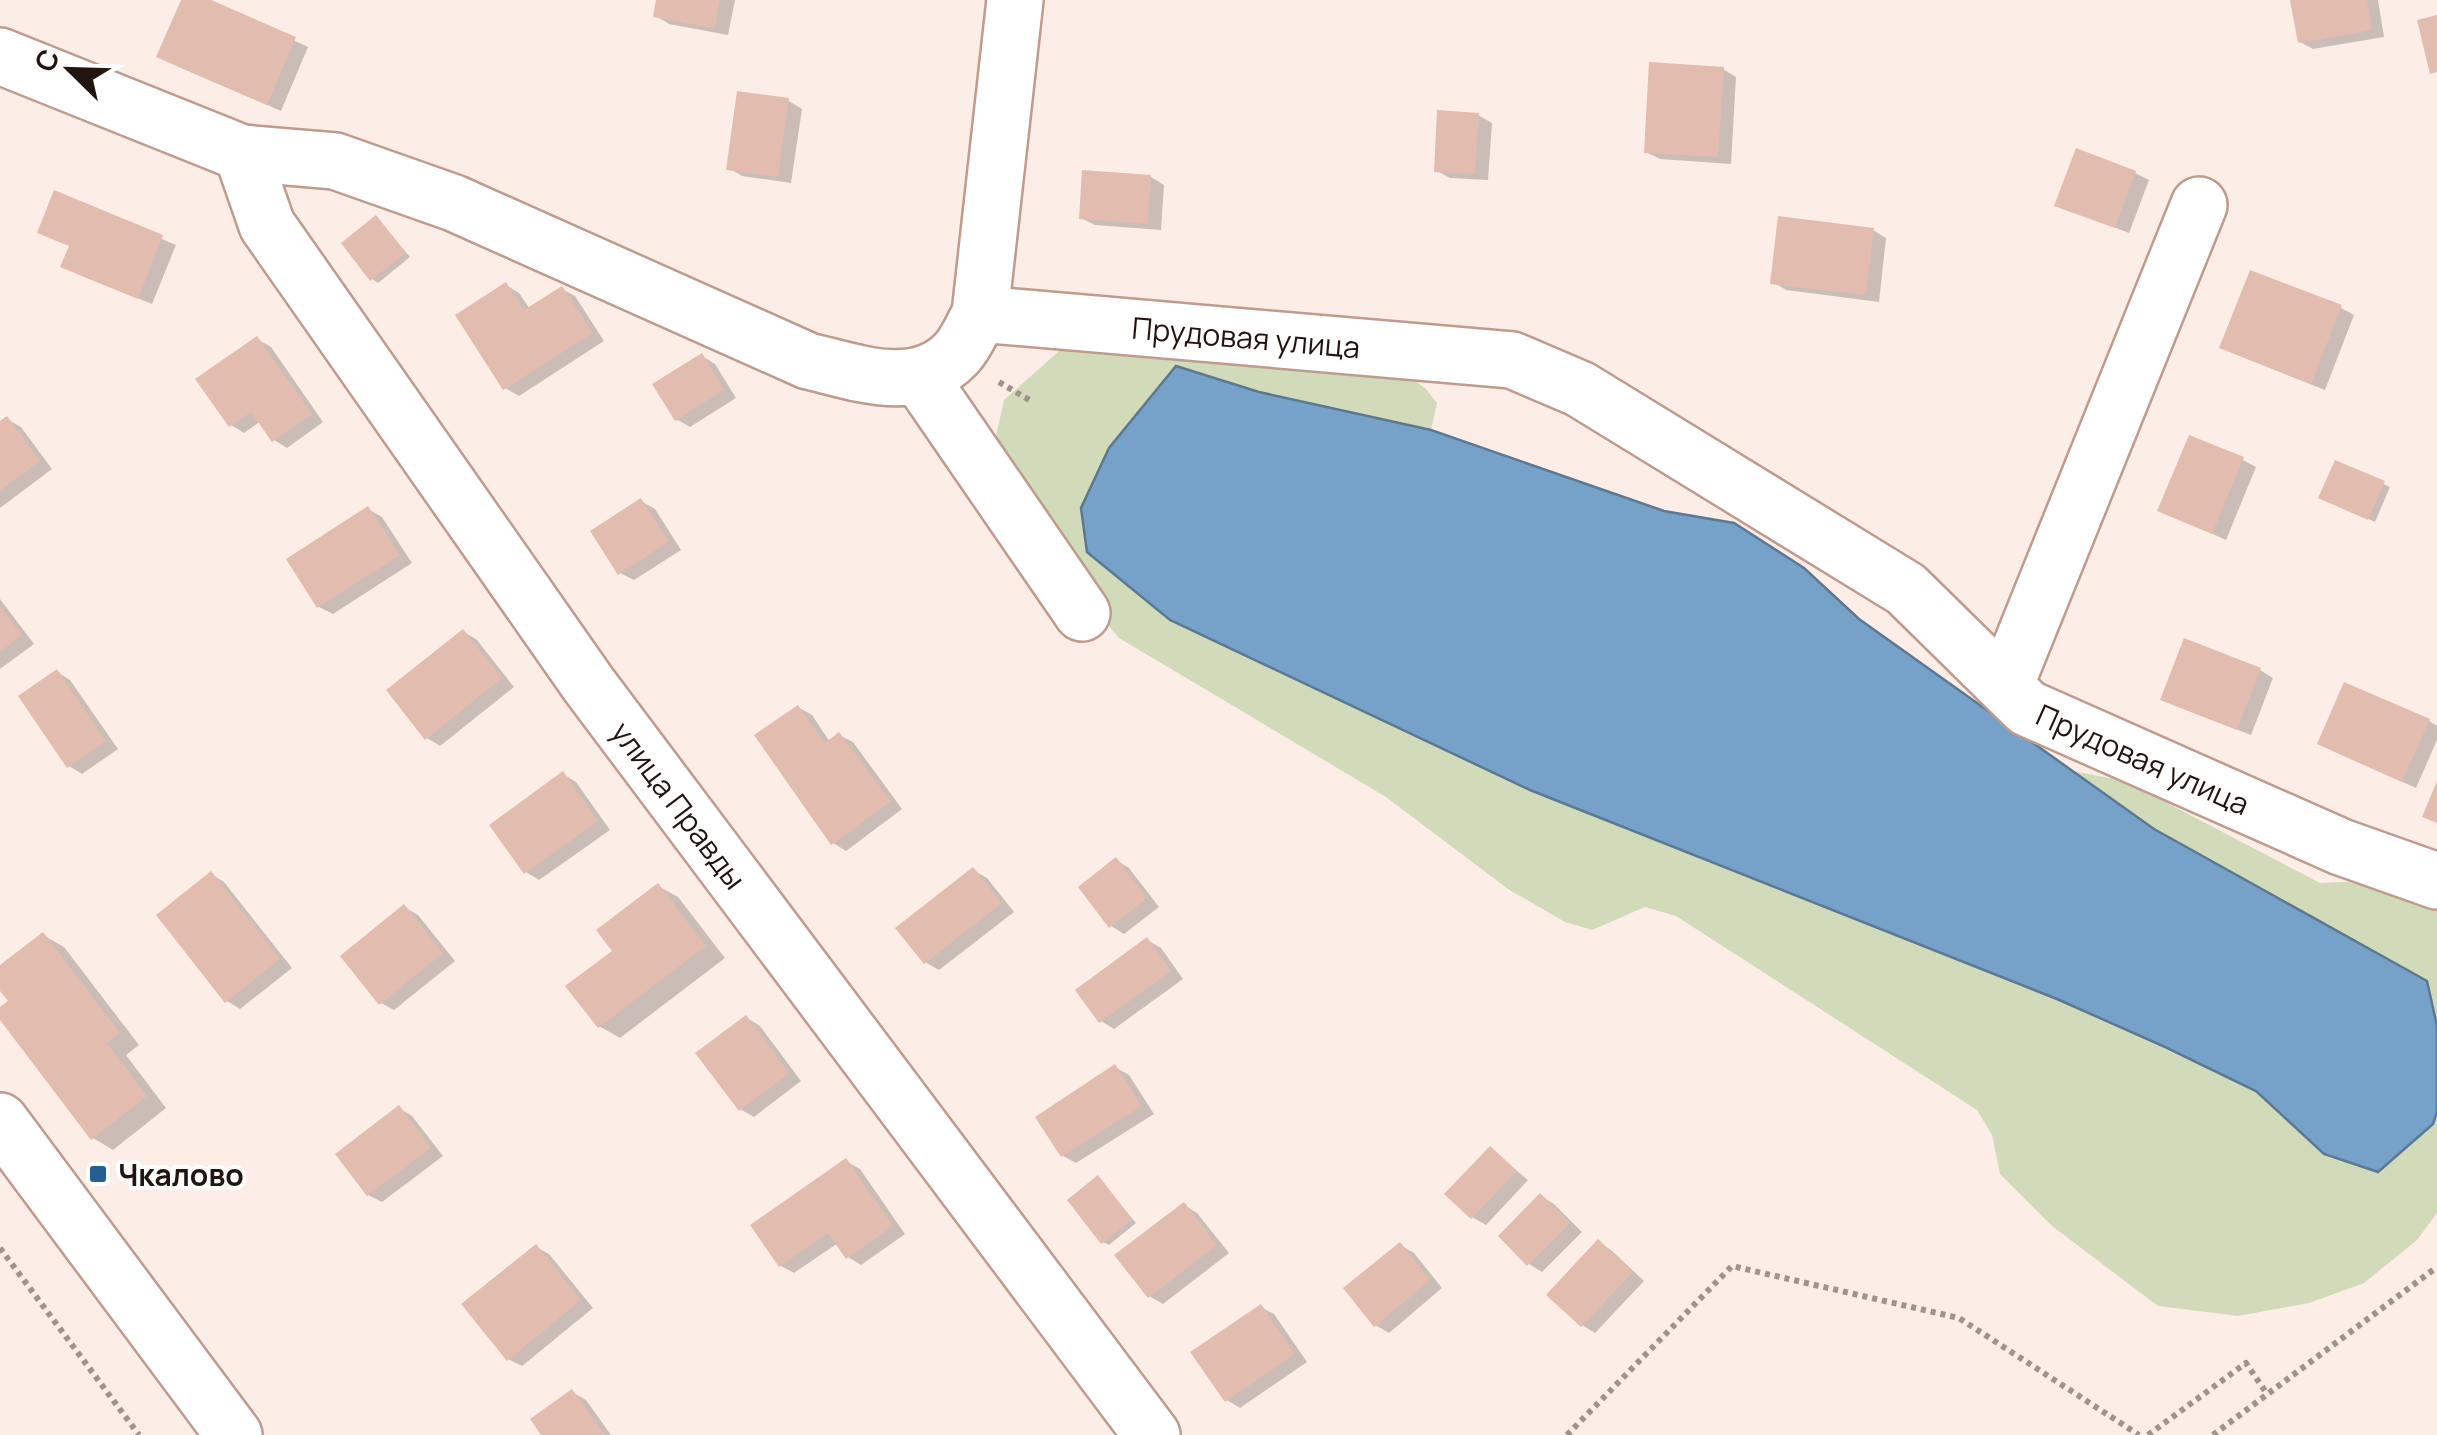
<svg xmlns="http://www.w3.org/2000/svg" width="2437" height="1435" viewBox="0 0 2437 1435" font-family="Manrope,sans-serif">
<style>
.green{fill:#d1dbb9}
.water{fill:#76a2c9;stroke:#5d7892;stroke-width:2.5}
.shadow{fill:#0003}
.building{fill:#e2bcae}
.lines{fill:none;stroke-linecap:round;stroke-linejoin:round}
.minor-casing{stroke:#bf9b8d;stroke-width:60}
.path{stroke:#a1928d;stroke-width:6;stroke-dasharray:5 5;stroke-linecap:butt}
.minor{stroke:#fff;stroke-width:55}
.poi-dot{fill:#225f95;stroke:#fefefe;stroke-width:4}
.labels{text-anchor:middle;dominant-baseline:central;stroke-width:8;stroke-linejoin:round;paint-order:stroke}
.street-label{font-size:30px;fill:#221510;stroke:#fefefe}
.poi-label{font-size:30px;font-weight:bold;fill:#221510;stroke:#fefefe;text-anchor:start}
</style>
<rect width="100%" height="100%" fill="#fdede7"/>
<g class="green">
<polygon points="1068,343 1388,362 1425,388 1437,403 1431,430 1259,392 1176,366 1109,448 1081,508 1087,552 1170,620 1530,790 2057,999 2256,1091 2324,1154 2433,1124 2437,1112 2437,1213 2417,1240 2364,1283 2309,1303 2238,1316 2158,1306 2052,1226 2000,1174 1992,1135 1977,1110 1676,916 1645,907 1592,930 1565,922 1508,889 1386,797 1119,638 1053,560 992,454 1004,400"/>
<polygon points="2073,771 2125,781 2320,883 2408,879 2437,903 2437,1026 2426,981 2154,829"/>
</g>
<polygon class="water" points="1176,366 1259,392 1431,430 1664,511 1734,523 1804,568 1859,619 2154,829 2427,981 2437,1026 2437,1112 2433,1124 2378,1172 2324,1154 2256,1091 2165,1047 2057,999 1530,790 1170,620 1087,552 1081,508 1109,448"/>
<g class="shadow">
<polygon points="184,0 205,0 308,47 281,111 172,64"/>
<polygon points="659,0 735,0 728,35 669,24 656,16"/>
<polygon points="2293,0 2378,0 2384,37 2313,49 2300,42"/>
<polygon points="1723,69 1736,77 1731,164 1660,159 1646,152"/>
<polygon points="789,101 802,109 791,183 742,176 729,168"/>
<polygon points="1478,115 1492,123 1488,180 1450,178 1437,171"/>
<polygon points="2135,173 2149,180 2129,233 2057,205"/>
<polygon points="1151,177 1164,185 1161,230 1095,225 1081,218"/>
<polygon points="55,194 176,245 152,304 77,274"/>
<polygon points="377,218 410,257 378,283 372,279"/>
<polygon points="1873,230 1886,238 1879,302 1786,290 1773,282"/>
<polygon points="506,285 519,293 530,309 562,289 575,296 604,341 519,396 505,388"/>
<polygon points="2341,308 2354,315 2325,390 2235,354"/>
<polygon points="257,339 271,347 323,422 287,448 274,440 261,421 244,433 231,425"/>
<polygon points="702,356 715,364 736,398 690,427 676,419"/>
<polygon points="7,419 21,427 52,469 0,508 0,424"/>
<polygon points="2243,460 2256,467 2226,540 2160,510"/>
<polygon points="2337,463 2390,487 2375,522 2327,500"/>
<polygon points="641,501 655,509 681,550 634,580 620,573"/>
<polygon points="368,509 382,517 412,563 333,614 319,607 289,560"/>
<polygon points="0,599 34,644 0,669"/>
<polygon points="464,632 477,640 514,687 440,746 427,738"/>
<polygon points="2260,670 2273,678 2251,735 2176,706"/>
<polygon points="57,672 70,680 118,749 82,774 69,766"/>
<polygon points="798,707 812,715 830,742 839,735 853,742 902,809 846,851 833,843"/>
<polygon points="2429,721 2437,726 2437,740 2416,788 2333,751"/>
<polygon points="563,774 576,782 610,830 539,880 526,872"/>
<polygon points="1116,860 1129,868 1159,907 1124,934 1111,926"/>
<polygon points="973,870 987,878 1014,912 939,970 925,962"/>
<polygon points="211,874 224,882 292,968 240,1009 227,1001"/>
<polygon points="658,886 678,897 725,958 620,1038 599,1026"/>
<polygon points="404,907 418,915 455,961 394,1010 381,1003"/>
<polygon points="43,935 64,947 139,1045 126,1055 166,1108 113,1150 93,1138 0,1016 0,1010 11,1002 0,987 0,968"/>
<polygon points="1147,940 1161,948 1183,979 1114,1029 1101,1021"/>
<polygon points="747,1018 760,1026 801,1081 754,1117 740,1109"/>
<polygon points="1115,1067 1129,1075 1154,1114 1076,1163 1063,1156"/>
<polygon points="399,1108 412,1116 443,1156 382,1202 368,1195"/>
<polygon points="1490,1149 1528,1180 1486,1225 1472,1217"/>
<polygon points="846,1161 860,1169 905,1234 861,1265 848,1257 838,1243 794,1273 781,1266"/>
<polygon points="1098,1178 1136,1223 1109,1245 1103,1242"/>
<polygon points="1541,1196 1554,1204 1582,1232 1542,1272 1529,1264"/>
<polygon points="1184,1205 1197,1213 1229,1253 1163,1304 1149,1296"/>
<polygon points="1598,1242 1611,1250 1644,1281 1595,1333 1582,1325"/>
<polygon points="1400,1245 1414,1253 1442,1288 1389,1333 1375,1325"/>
<polygon points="536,1247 549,1254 593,1308 522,1366 508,1359"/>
<polygon points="1261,1307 1274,1314 1307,1362 1240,1408 1227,1400"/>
<polygon points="572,1392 586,1400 611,1435 544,1435"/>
</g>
<g class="building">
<polygon points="181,0 211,0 296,37 267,105 156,57"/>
<polygon points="656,0 720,0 715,29 653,17"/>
<polygon points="2290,0 2367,0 2372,30 2298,43"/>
<polygon points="2437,15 2437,72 2430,74 2417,20"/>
<polygon points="1649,62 1724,67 1718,157 1644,153"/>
<polygon points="737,91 789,98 778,177 726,170"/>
<polygon points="1437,110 1479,113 1475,174 1434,172"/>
<polygon points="2076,148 2136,171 2115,228 2054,206"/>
<polygon points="1082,170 1151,175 1148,224 1079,219"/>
<polygon points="54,190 163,235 138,299 60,267 69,246 37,233"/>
<polygon points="376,215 406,253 370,281 341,243"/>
<polygon points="1778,216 1874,228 1866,295 1770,284"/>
<polygon points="2250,270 2342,305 2311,384 2219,348"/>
<polygon points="506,282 524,310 562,286 593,333 503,390 455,315"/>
<polygon points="257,336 312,414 272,442 251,412 229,427 195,379"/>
<polygon points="702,353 724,390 675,421 652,384"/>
<polygon points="7,416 40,461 0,491 0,421"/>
<polygon points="2189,435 2244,457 2212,534 2157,511"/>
<polygon points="2335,460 2385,481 2368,520 2318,498"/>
<polygon points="641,498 669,541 618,575 590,531"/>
<polygon points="368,506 400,555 317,608 286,559"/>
<polygon points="0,606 22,635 0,652"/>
<polygon points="463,629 502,678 425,740 386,690"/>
<polygon points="2184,638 2261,668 2237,730 2160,700"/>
<polygon points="57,669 106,741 67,768 18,696"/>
<polygon points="2344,682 2430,719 2402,782 2317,744"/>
<polygon points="798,705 825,743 839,732 891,801 831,845 754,735"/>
<polygon points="563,771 598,821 524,874 489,825"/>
<polygon points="2437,781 2437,823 2422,817"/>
<polygon points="1116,857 1147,898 1109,928 1078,887"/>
<polygon points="973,867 1002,903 924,964 895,928"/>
<polygon points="211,871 280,959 225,1003 156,915"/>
<polygon points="658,883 706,946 598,1028 565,986 612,951 596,930"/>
<polygon points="404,904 443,953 379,1005 340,956"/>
<polygon points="43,932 120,1033 107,1043 147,1096 91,1140 0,1020 0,1007 8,1001 0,991 0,965"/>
<polygon points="1147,937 1171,971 1099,1023 1075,990"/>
<polygon points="746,1015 789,1073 739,1111 695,1053"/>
<polygon points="1115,1064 1142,1106 1061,1157 1035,1117"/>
<polygon points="399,1105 431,1148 367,1196 335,1154"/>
<polygon points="1490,1146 1517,1171 1471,1219 1444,1194"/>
<polygon points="846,1158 893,1226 846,1259 828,1233 779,1267 750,1225"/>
<polygon points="1098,1175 1132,1219 1101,1244 1067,1200"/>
<polygon points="1540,1193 1570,1223 1527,1266 1498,1236"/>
<polygon points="1184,1202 1217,1245 1148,1298 1114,1255"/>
<polygon points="1598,1239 1633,1272 1581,1327 1546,1295"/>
<polygon points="1400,1242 1430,1280 1374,1327 1343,1288"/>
<polygon points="536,1244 581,1300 507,1361 461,1304"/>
<polygon points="1261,1304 1295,1354 1225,1402 1190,1352"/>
<polygon points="572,1389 605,1435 541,1435 530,1419"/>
</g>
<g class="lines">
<g class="minor-casing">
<g id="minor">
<path d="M0 56 242 153 335 161 454 203 808 361C856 372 916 396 956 354 966 344 973 326 980 314L1015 0"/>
<polyline points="242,153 267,225 589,685 1152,1435"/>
<polyline points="980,314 1512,360 1580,389 1906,589 2027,708 2341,847 2437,881"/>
<polyline points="919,376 1082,613"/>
<polyline points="2005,686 2199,205"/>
<polyline points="0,1121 234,1435"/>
</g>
</g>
<g class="path">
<polyline points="999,382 1031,401"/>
<polyline points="0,1248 139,1435"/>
<polyline points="1567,1435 1732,1266 1959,1318 2139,1435"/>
<polyline points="2148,1435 2246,1363 2267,1394"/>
<polyline points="2213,1435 2437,1267"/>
</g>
<use href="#minor" class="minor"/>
</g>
<rect class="poi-dot" x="88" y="1164" width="20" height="20" rx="5"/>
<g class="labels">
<g class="street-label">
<text transform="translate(1246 337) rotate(5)">Прудовая улица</text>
<text transform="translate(2143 759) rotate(24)">Прудовая улица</text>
<text transform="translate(679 805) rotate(53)">улица Правды</text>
</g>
<g class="poi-label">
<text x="118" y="1174">Чкалово</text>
</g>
</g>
<g transform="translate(70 70) rotate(293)" stroke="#fefefe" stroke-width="8" paint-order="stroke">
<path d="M0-8L18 38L0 25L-18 38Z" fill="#221510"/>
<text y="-15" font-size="28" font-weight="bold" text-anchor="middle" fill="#221510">С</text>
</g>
</svg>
